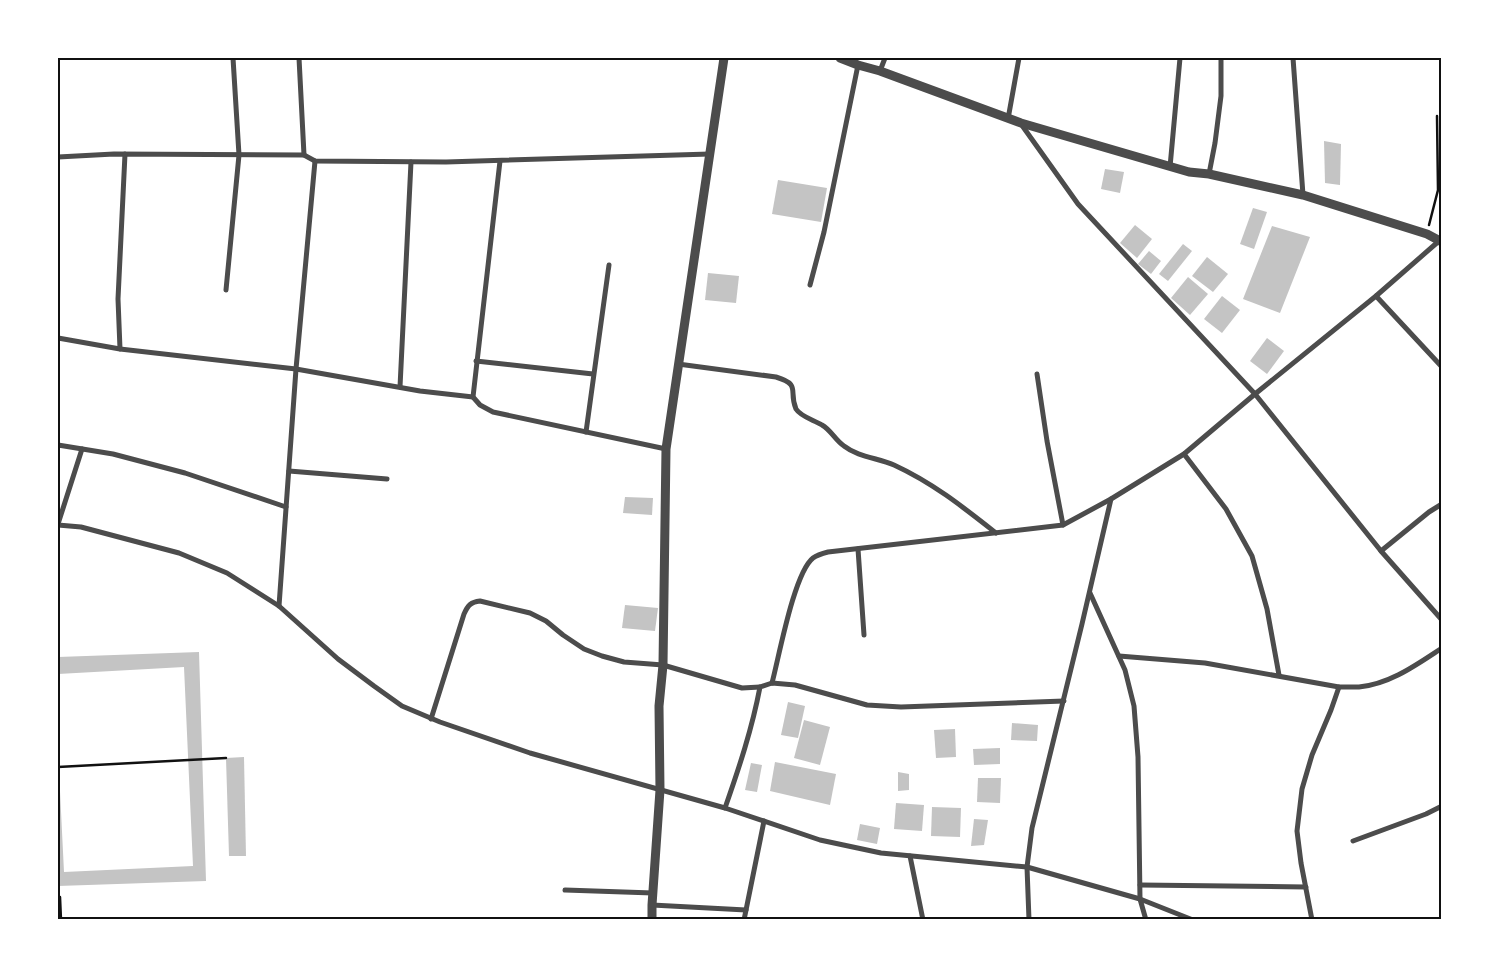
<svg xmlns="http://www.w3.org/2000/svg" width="1499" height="977" viewBox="0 0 1499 977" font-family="Barlow,sans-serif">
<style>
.building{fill:#c4c4c4}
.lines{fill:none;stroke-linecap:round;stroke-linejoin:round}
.path{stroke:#111;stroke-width:2.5}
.minor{stroke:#4c4c4c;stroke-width:5}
.tertiary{stroke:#4c4c4c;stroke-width:9}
.neatline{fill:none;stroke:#111;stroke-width:2}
</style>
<rect width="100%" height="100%" fill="#fff"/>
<g class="building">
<polygon points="1324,141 1341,144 1340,185 1325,183"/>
<polygon points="1105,169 1124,172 1120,193 1101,189"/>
<polygon points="778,180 827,188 821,222 772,214"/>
<polygon points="1253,208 1267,212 1254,249 1240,244"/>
<polygon points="1135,225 1152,239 1137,258 1120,243"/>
<polygon points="1272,226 1310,237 1280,313 1243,299"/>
<polygon points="1183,244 1192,251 1168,281 1159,274"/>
<polygon points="1149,251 1161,261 1151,274 1138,264"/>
<polygon points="1207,257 1228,274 1213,292 1192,276"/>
<polygon points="708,273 739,276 736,303 705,300"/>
<polygon points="1188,277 1208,294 1190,315 1171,298"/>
<polygon points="1222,296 1240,310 1222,333 1204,319"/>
<polygon points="1267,338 1284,351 1267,374 1250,361"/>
<polygon points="625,497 653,498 652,515 623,513"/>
<polygon points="625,605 658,608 655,631 622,628"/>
<polygon points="199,652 206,881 58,886 58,771 59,771 64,872 193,866 184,667 58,674 58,657"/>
<polygon points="788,702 805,706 798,738 781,735"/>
<polygon points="804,720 830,727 820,765 794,758"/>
<polygon points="1012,723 1038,725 1037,741 1011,740"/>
<polygon points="955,729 956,757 936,758 934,730"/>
<polygon points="1000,748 1000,764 974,765 973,749"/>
<polygon points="244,757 246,856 229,856 226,758"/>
<polygon points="775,762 836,774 830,805 770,791"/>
<polygon points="751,763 762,765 757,792 745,790"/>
<polygon points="898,772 909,774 909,790 898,791"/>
<polygon points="978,778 1001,778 1000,803 977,802"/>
<polygon points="896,803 924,805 922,831 894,829"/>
<polygon points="932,807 961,808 960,837 931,836"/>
<polygon points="974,819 988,820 984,845 971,846"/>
<polygon points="860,824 880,828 877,844 857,840"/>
</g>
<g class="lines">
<g class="path">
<polyline points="1429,225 1438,190 1437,116"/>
<polyline points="58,767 226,758"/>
<polyline points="60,897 61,920"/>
</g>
<g class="minor">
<polyline points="299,58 304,155"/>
<polyline points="1293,58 1303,195"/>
<polyline points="880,71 885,58"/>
<polyline points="1008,119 1019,58"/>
<polyline points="1021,124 1078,204 1255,394 1381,551 1442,620"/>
<polyline points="58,157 114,154 304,155 315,161 446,162 710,154"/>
<polyline points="500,161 473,397 480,405 493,412 666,449"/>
<polyline points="1170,167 1180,58"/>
<polyline points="1209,174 1215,143 1221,96 1221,58"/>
<polyline points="810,285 824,232 858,65"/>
<polyline points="226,290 239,155 233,58"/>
<polyline points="1376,296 1442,367"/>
<polyline points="58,338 120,349 296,369 420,391 473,397"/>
<polyline points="120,349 118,299 125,154"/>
<polyline points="476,361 593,374"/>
<path d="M678 364 776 377C802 385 788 391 796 409 801 417 814 420 822 425 831 430 835 440 844 446 858 457 878 458 894 465 933 483 963 507 996 533"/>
<polyline points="1037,374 1047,441 1063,525"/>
<polyline points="400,387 411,162"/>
<polyline points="586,432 609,265"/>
<polyline points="58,445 113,454 185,473 286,507"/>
<polyline points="1184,454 1226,509 1252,556 1267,609 1279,675"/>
<polyline points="289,471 387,479"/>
<polyline points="58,524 82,449"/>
<polyline points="58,525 81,527 179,553 227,573 279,606 338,659 374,686 402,706 440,722 530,753 725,808 820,840 881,853 1027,867 1140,899 1193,920"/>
<polyline points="858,549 864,635"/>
<polyline points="1381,551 1429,512 1442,504"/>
<polyline points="1090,593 1125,670 1134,706 1138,757 1140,899 1146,920"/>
<polyline points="279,606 296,369 315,161"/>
<path d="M1119 656 1205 663 1339 687C1345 687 1352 687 1359 687 1390 684 1416 665 1442 648"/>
<path d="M772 683C779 657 794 573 813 558 817 555 824 553 828 552L1063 525 1111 499"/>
<path d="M431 719 464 614C468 605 471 602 480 601L530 613 546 621 563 635 584 649 602 656 624 662 663 665 742 688 760 687 772 683 795 685 867 705 901 707 1064 701"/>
<path d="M725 808C739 768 752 729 760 687"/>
<polyline points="1353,841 1426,814 1442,806"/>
<polyline points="910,856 923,920"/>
<polyline points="1140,885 1306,887"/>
<polyline points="565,890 653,893"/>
<polyline points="652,905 746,910"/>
<polyline points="744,920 764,821"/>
<polyline points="1029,920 1027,867 1032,828 1082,624 1111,499 1184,454 1255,394 1376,296 1439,241"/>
<polyline points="1312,920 1301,863 1297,831 1302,789 1312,755 1331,710 1339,687"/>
</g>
<g class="tertiary">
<polyline points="840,58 858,65 880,71 1021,123 1189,172 1209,174 1303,195 1427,234 1442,242"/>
<polyline points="652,920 652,905 660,790 659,706 663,665 666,449 724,58"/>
</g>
</g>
<rect width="1499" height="977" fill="none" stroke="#ffffff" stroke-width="118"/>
<rect x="59" y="59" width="1381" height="859" class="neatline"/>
</svg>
